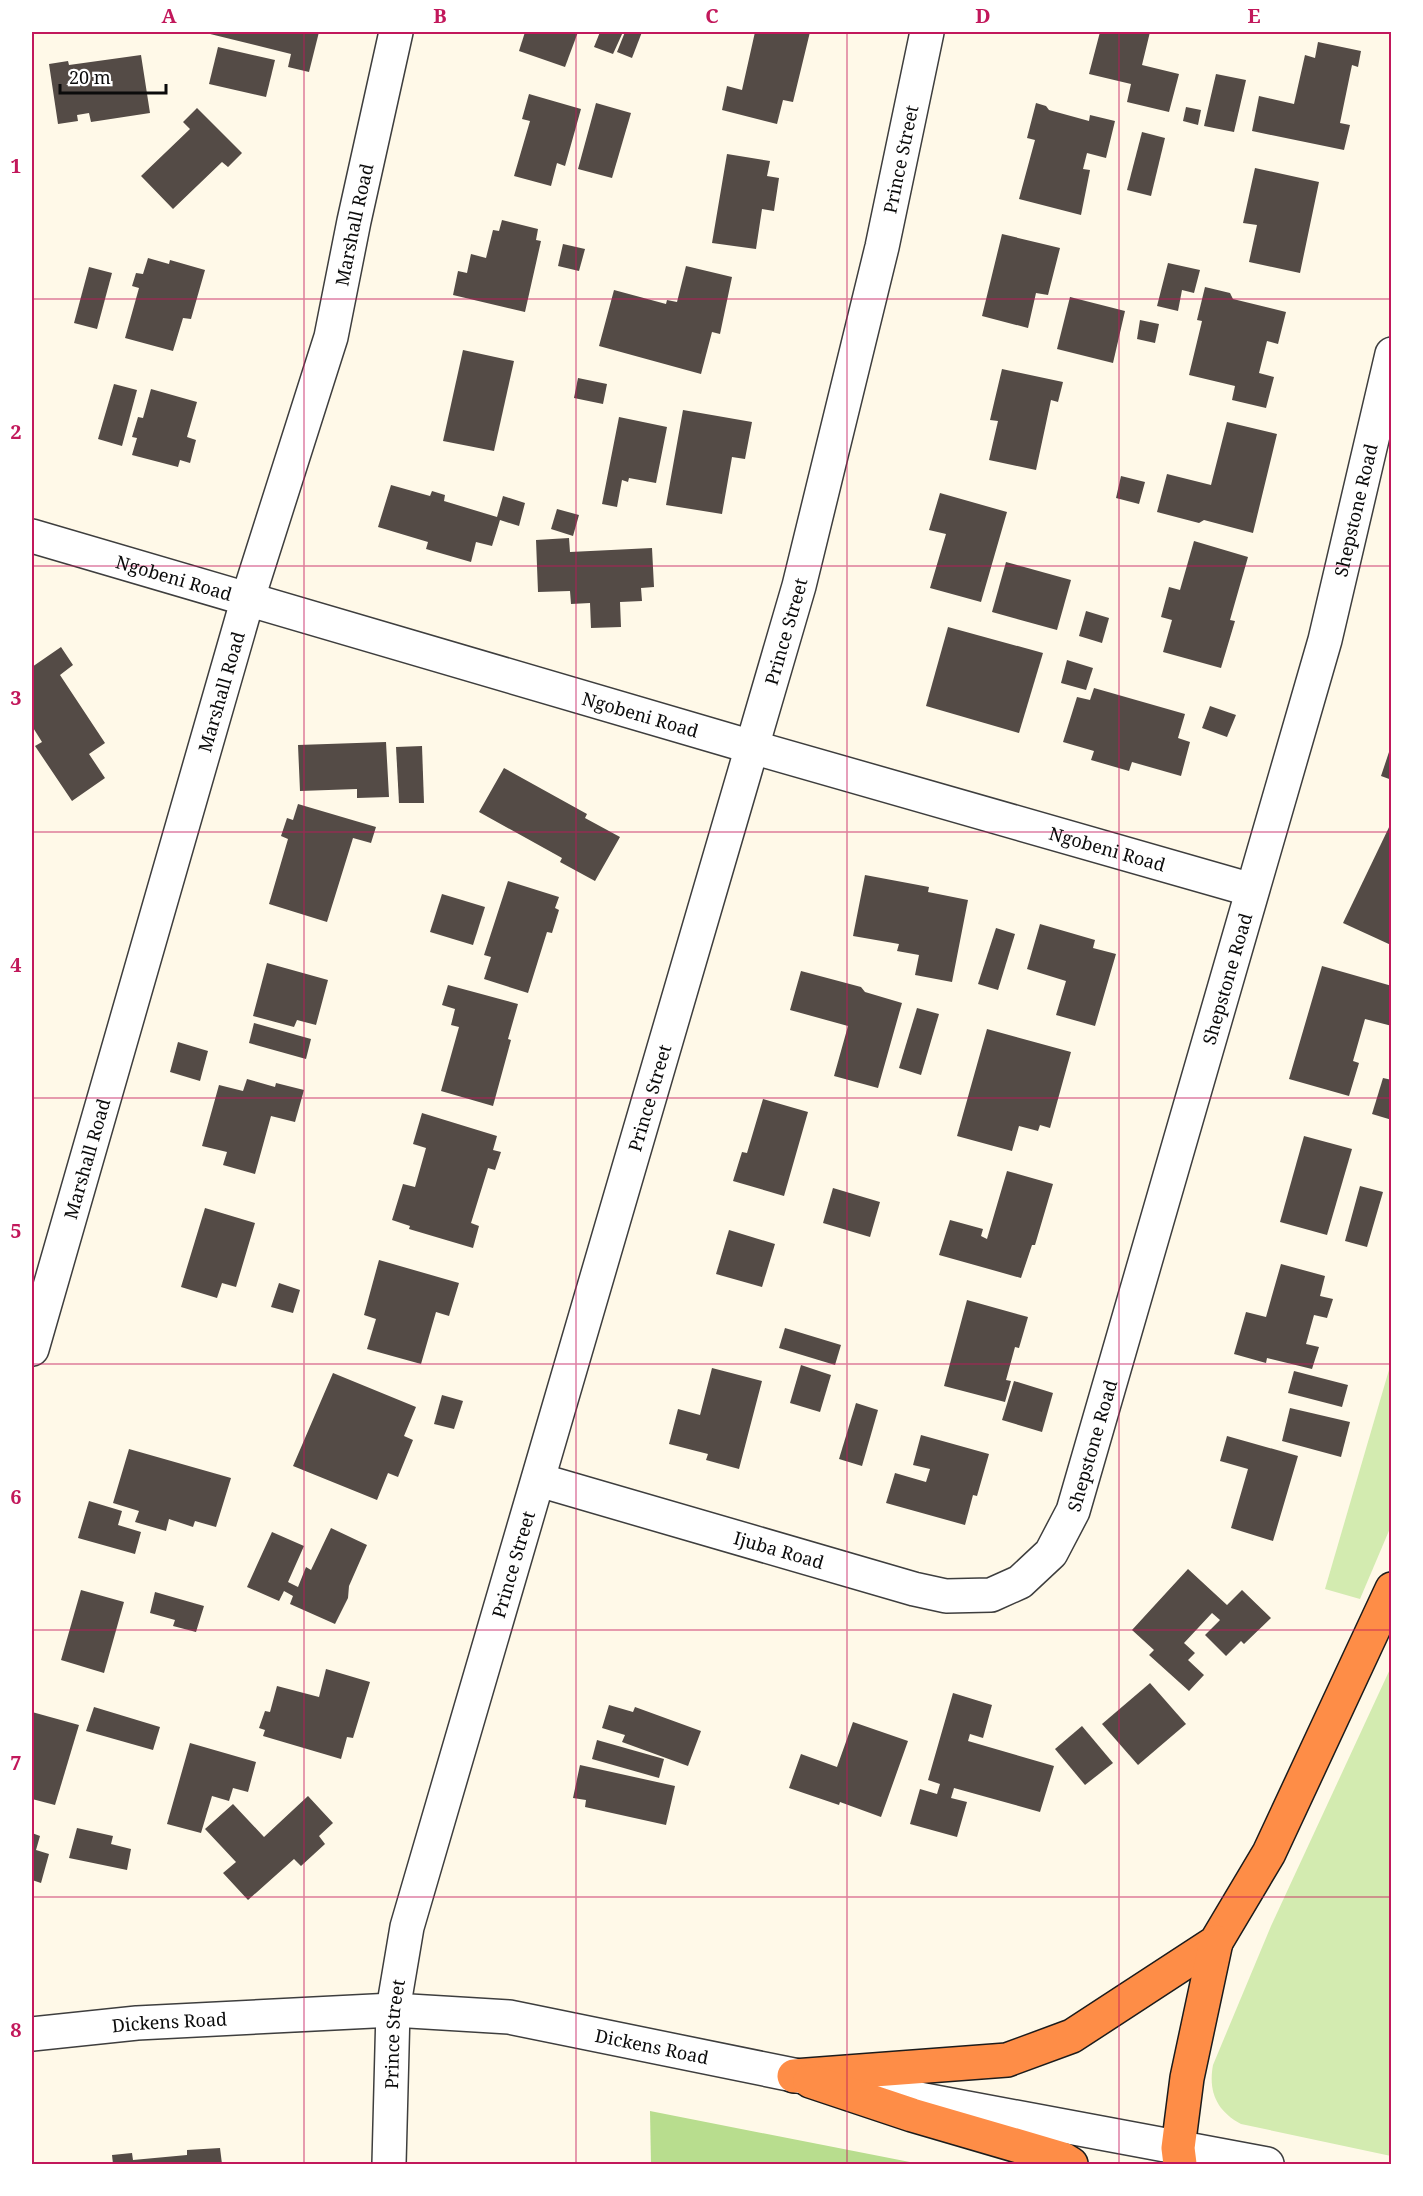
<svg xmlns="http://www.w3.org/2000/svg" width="1423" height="2196" viewBox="0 0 1423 2196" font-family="'Noto Serif',serif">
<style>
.green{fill:#d3ebb0}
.forest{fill:#b8dd8e}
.building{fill:#544b46}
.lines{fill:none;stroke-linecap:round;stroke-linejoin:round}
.minor-casing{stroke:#3e3e3e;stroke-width:36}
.tertiary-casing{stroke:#3e3e3e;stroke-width:36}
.motorway-casing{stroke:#1c1c1c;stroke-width:36}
.minor{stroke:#fff;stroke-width:33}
.tertiary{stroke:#fff;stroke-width:33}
.motorway{stroke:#fe8d47;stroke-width:33}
.grid{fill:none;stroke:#c2185b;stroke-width:1.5;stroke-opacity:0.55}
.labels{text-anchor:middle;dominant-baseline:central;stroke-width:6;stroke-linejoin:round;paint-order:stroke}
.street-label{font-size:18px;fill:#0b0b0b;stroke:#fff}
.neatline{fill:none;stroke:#c2185b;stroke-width:2}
.grid-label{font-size:20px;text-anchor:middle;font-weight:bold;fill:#c2185b}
</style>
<rect width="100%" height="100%" fill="#fff9e8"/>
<g class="green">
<polygon points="1391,1363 1391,1526 1360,1599 1325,1589"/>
<path d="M1391 1667V2156L1241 2124C1217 2111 1208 2092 1213 2065L1271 1926Z"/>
</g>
<polygon class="forest" points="650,2111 920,2164 651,2164"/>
<g class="building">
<polygon points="202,32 319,32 309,72 288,67 291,54"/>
<polygon points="525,32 578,32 565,67 519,51"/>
<polygon points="600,32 623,32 613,54 594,47"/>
<polygon points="625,32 642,32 632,58 617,52"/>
<polygon points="755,32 810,32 793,102 783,100 777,124 722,110 727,86 742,90"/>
<polygon points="1100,32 1150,32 1142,65 1179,74 1169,112 1127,102 1131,84 1089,74"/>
<polygon points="1318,42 1361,51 1358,67 1352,65 1340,123 1350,125 1344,150 1252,131 1259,96 1294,104 1305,55 1315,58"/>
<polygon points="218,47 275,60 266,97 209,84"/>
<polygon points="141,55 150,113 91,122 89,113 77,115 78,121 58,124 49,64 68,61 69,65"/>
<polygon points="1216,74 1246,80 1234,132 1204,126"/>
<polygon points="529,94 581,109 565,166 557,163 551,186 514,176 530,121 522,119"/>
<polygon points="596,103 631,113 612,178 578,169"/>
<polygon points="1036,103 1046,106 1049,110 1089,121 1090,115 1115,121 1106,158 1087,153 1083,169 1090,170 1081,215 1019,199 1035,140 1027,138"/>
<polygon points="1186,107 1201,110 1198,125 1183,121"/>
<polygon points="197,108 242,153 228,167 222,162 173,209 141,176 190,129 183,122"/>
<polygon points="1142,132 1165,138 1151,196 1127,190"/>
<polygon points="727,154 770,161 767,176 779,178 774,211 762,209 756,249 712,243"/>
<polygon points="1255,168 1319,182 1300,273 1249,262 1257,225 1243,223"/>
<polygon points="502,220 538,229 536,240 541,241 525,312 453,295 458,271 467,273 471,254 486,258 493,230 499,231"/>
<polygon points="1002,234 1060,248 1048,295 1036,293 1028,328 982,316"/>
<polygon points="563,244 585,249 579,271 558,266"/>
<polygon points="148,258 169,264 170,260 205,270 191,319 183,318 173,351 125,338 139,288 132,286 136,273 143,274"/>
<polygon points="1168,263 1200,270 1194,293 1182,290 1178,311 1157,306"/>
<polygon points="686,266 732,277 720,334 712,332 701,374 599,346 614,290 666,304 667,300 677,302"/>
<polygon points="89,267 112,273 97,329 74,323"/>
<polygon points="1205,287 1230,293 1233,299 1286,312 1278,344 1267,341 1259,373 1274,377 1266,408 1232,400 1235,386 1189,375 1202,321 1197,320"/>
<polygon points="1070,297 1125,311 1113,363 1057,349"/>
<polygon points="1140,320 1159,324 1155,343 1137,339"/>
<polygon points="463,350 514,361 494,451 443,441"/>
<polygon points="1002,369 1063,382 1058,402 1051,400 1036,470 989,460 998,421 990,420"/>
<polygon points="578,378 607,384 603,404 574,398"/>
<polygon points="114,384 137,390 122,446 98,439"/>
<polygon points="151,389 197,402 187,437 196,440 190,463 180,460 178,467 132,455 137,438 132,437 138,417 143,418"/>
<polygon points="683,410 752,422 745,459 732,457 722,514 666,505"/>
<polygon points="619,417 667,427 656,483 629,478 628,482 622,480 617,507 602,504"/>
<polygon points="1227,422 1277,434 1253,533 1204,520 1199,523 1157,512 1167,474 1211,485"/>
<polygon points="1121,476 1145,482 1139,504 1116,498"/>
<polygon points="391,485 430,496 432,491 445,495 444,501 497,517 503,496 525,503 519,526 500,520 492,546 476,542 471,562 426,549 428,542 378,527"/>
<polygon points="940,493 1007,512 981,602 930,588 946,534 929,530"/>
<polygon points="557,509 579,515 573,536 551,529"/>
<polygon points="569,538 570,552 652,548 654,587 641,588 642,601 620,602 621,627 591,628 590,603 571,604 570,591 538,592 536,540"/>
<polygon points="1194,541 1248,557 1230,620 1235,621 1221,668 1163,652 1172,620 1161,617 1169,587 1180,590"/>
<polygon points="1006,562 1071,580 1057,630 992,612"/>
<polygon points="1086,611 1109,618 1102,643 1079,636"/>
<polygon points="948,627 1043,653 1019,733 926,706"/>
<polygon points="61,647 73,665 60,675 105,743 89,754 105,778 72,801 35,746 42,742 32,726 32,667"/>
<polygon points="1067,660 1093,668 1086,690 1061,683"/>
<polygon points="1094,688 1185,714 1178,738 1190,742 1181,776 1132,762 1129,771 1091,760 1094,751 1063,742 1077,697 1090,700"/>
<polygon points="1210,706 1236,715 1227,737 1202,728"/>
<polygon points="386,742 389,797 357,798 357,789 300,791 298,745"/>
<polygon points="1392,743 1392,780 1381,776"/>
<polygon points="422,746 424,803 399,803 396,747"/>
<polygon points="504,768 587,814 585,818 620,837 595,881 560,862 562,858 479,812"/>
<polygon points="298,804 376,827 371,843 353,838 327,922 269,904 288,839 281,836 287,818 293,820"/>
<polygon points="1392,821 1392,943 1391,945 1343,923"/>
<polygon points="865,875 929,887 928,892 968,900 952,982 915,975 919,955 897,951 899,944 853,936"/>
<polygon points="508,881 559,897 555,908 559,910 552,933 547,932 528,993 484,979 491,957 484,955"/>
<polygon points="442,894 485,907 473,945 430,932"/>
<polygon points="1040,924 1095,940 1093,948 1116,954 1095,1026 1056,1015 1066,981 1027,969"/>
<polygon points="996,928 1015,934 998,990 978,984"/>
<polygon points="267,963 328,980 316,1025 297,1020 294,1027 253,1016"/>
<polygon points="1322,966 1392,986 1392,1026 1365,1019 1353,1061 1359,1063 1349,1096 1289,1079"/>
<polygon points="801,971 861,987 865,992 902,1003 878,1088 834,1076 848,1026 790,1010"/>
<polygon points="448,985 518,1004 508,1039 511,1040 493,1106 441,1091 459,1027 451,1025 455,1009 442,1005"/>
<polygon points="917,1008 939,1014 921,1075 899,1068"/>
<polygon points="254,1023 311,1039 306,1059 249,1043"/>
<polygon points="987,1029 1071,1052 1050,1128 1040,1125 1038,1131 1019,1126 1012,1151 957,1136"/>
<polygon points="178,1042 208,1051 200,1081 170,1072"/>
<polygon points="1383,1078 1392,1080 1392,1120 1372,1114"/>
<polygon points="247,1079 275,1087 276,1083 304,1090 295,1122 271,1116 255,1174 223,1165 227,1152 202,1146 219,1085 243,1091"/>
<polygon points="763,1099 808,1112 784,1196 733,1181 742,1152 747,1153"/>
<polygon points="422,1113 497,1136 493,1150 501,1152 495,1170 488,1168 471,1223 479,1226 473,1248 409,1229 410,1226 392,1220 403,1184 415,1187 426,1148 413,1144"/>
<polygon points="1304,1136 1352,1149 1327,1235 1280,1222"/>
<polygon points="1007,1171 1053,1184 1035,1245 1032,1245 1021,1278 939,1255 950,1220 983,1229 981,1236 987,1239"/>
<polygon points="1360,1186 1383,1192 1367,1247 1345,1241"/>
<polygon points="833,1188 880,1202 870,1237 823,1223"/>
<polygon points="205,1208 255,1223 236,1287 222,1283 217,1298 181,1287"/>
<polygon points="729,1230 775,1244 762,1287 716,1274"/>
<polygon points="379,1260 459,1283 449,1316 436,1312 421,1364 367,1349 376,1319 364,1315"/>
<polygon points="1281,1264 1325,1276 1320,1296 1333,1299 1327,1318 1314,1315 1306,1344 1319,1347 1312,1369 1267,1358 1266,1363 1234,1354 1246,1312 1266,1317"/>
<polygon points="279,1283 300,1290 293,1313 271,1307"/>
<polygon points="967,1300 1028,1317 1019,1348 1015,1347 1006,1380 1011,1381 1005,1402 944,1386"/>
<polygon points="785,1328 841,1345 835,1365 779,1348"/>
<polygon points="801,1365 831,1375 820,1412 790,1403"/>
<polygon points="712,1368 762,1381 739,1469 706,1460 708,1454 669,1444 678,1409 700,1415"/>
<polygon points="1294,1371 1348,1385 1342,1407 1288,1393"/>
<polygon points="333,1373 416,1407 404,1436 413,1440 398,1477 388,1473 377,1500 293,1466"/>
<polygon points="1014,1381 1053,1393 1042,1432 1002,1420"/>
<polygon points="442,1395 463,1401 454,1429 434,1424"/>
<polygon points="856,1403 878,1410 862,1466 839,1459"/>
<polygon points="1290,1408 1350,1422 1341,1457 1282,1441"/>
<polygon points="921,1435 989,1454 977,1496 973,1495 965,1525 886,1503 895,1473 926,1482 930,1469 913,1465"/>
<polygon points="1227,1436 1298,1456 1273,1541 1231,1528 1248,1469 1220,1461"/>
<polygon points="129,1449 231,1478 216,1527 195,1521 193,1527 169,1519 166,1531 135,1522 139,1511 113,1503"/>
<polygon points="89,1501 122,1511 118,1525 141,1532 135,1554 78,1538"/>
<polygon points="331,1528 367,1545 349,1586 348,1598 335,1624 290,1604 293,1596 284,1591 279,1601 247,1587 272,1532 304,1546 288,1582 298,1587 306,1567 311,1570"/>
<polygon points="1188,1569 1227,1605 1242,1590 1271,1618 1244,1644 1241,1641 1226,1656 1205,1635 1220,1620 1212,1613 1184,1643 1195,1653 1188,1660 1204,1675 1189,1691 1149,1655 1154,1650 1132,1630"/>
<polygon points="81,1590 124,1602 104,1673 61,1660"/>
<polygon points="155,1592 204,1606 196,1632 173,1626 175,1620 150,1613"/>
<polygon points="326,1669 370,1682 353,1738 347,1737 341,1759 263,1736 265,1730 259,1728 265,1711 270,1712 277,1686 319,1697"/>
<polygon points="1150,1683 1186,1724 1138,1765 1102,1724"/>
<polygon points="953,1693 992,1705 983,1738 970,1734 968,1741 1054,1766 1040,1812 954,1788 951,1798 967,1802 957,1837 910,1824 920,1789 937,1794 940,1784 928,1780"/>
<polygon points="609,1705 633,1712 635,1707 701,1731 688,1766 622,1742 625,1735 602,1728"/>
<polygon points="94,1707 160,1727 153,1750 86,1731"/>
<polygon points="32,1712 79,1725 55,1805 32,1799"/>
<polygon points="853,1722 908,1741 881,1817 840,1802 839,1805 789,1788 801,1754 837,1767"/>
<polygon points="1082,1726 1113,1763 1085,1785 1055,1749"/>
<polygon points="597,1740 664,1759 659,1778 592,1759"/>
<polygon points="190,1743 256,1762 248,1792 233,1788 229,1801 212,1796 201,1833 167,1824"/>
<polygon points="580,1765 675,1786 666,1825 585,1807 586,1800 573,1798"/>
<polygon points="308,1796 333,1823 319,1836 325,1844 301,1866 294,1859 248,1900 223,1873 236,1862 205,1829 233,1804 264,1837"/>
<polygon points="77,1828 113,1836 111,1844 131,1849 127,1870 69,1858"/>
<polygon points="32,1833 40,1836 36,1850 49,1854 41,1883 32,1880"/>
<polygon points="220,2148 222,2164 113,2164 112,2155 132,2153 133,2160 187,2155 187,2150"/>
</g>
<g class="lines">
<g class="minor-casing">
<g id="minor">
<path id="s1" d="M32 536 752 747 1252 890"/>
<path id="s2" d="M32 1349 248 598 331 337 354 221 396 32"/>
<path id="s3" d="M539 1480 914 1589 946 1596 991 1595 1020 1582 1051 1553 1073 1511 1325 640 1392 354"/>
<path id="s4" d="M389 2164 393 2010 407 1927 799 586 882 247 927 32"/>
</g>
</g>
<g class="tertiary-casing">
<g id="tertiary">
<path id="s5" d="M32 2034 137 2023 393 2010 509 2017 823 2081"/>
<polyline points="871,2090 1267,2164"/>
</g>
</g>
<g class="motorway-casing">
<g id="motorway">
<polyline points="794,2076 1007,2060 1072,2036 1216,1942 1269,1853 1392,1589"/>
<polyline points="810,2081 912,2115 1063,2159 1071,2164"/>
<polyline points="1180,2164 1178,2148 1187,2078 1216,1942"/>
</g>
</g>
<use href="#minor" class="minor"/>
<use href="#tertiary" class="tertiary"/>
<use href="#motorway" class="motorway"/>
</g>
<path class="grid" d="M304 32V2164M576 32V2164M847 32V2164M1119 32V2164M32 299H1392M32 566H1392M32 832H1392M32 1098H1392M32 1364H1392M32 1630H1392M32 1897H1392"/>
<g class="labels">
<g class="street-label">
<text stroke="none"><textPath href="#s4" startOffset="2074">Prince Street</textPath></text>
<text stroke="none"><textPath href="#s2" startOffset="1170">Marshall Road</textPath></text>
<text stroke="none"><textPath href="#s3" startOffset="1630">Shepstone Road</textPath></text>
<text stroke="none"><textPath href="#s1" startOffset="148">Ngobeni Road</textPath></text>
<text stroke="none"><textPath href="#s4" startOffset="1588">Prince Street</textPath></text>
<text stroke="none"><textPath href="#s2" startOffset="684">Marshall Road</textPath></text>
<text stroke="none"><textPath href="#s1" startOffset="634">Ngobeni Road</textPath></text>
<text stroke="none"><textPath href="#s1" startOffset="1120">Ngobeni Road</textPath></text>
<text stroke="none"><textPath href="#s3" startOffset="1144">Shepstone Road</textPath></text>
<text stroke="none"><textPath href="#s4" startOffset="1102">Prince Street</textPath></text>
<text stroke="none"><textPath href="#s2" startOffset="198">Marshall Road</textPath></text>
<text stroke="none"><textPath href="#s3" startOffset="658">Shepstone Road</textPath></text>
<text stroke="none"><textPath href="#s3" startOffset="250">Ijuba Road</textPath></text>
<text stroke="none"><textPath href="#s4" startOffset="616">Prince Street</textPath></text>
<text stroke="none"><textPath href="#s5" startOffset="138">Dickens Road</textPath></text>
<text stroke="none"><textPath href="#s4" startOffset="130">Prince Street</textPath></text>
<text stroke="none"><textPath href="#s5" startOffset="624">Dickens Road</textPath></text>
</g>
</g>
<rect width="1423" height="2196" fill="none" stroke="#ffffff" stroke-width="66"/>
<path d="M60 84v9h106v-9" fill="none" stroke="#0b0b0b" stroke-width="3"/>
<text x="69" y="84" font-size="18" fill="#0b0b0b" stroke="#ffffff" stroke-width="4.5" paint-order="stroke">20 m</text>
<rect x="33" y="33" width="1357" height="2130" class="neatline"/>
<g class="grid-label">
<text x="169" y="23">A</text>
<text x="440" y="23">B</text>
<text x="712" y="23">C</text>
<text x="983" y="23">D</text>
<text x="1254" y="23">E</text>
<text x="16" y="173">1</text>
<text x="16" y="439">2</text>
<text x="16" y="705">3</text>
<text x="16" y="972">4</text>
<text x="16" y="1238">5</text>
<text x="16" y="1504">6</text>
<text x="16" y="1770">7</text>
<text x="16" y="2037">8</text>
</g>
</svg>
